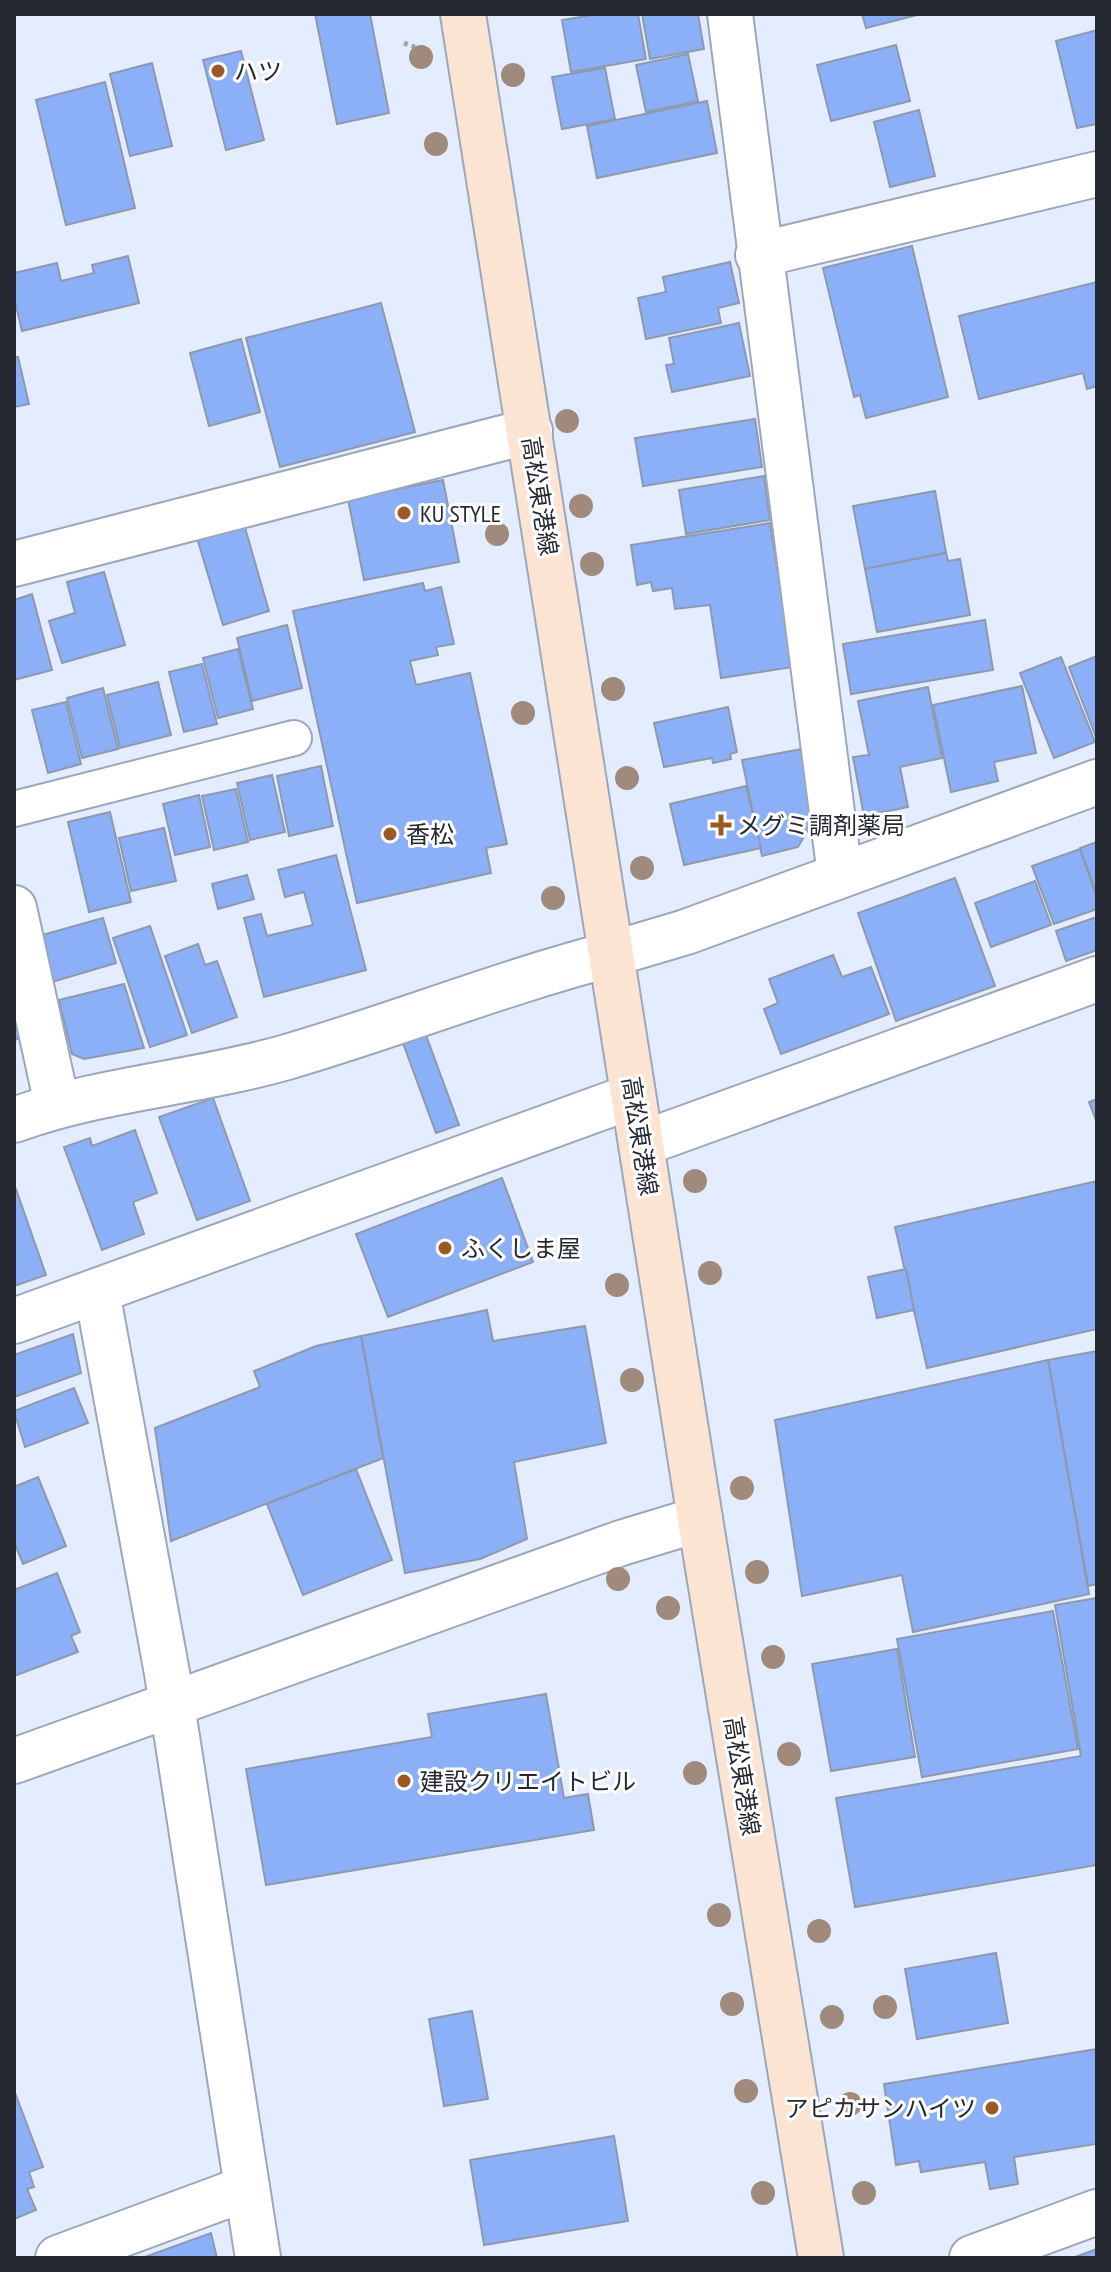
<svg xmlns="http://www.w3.org/2000/svg" width="1111" height="2272" viewBox="0 0 1111 2272" font-family="'PT Sans Narrow','Noto Sans JP',sans-serif">
<style>
.building{fill:#8cb0f7;stroke:#8f99ad;stroke-width:2}
.lines{fill:none;stroke-linecap:round;stroke-linejoin:round}
.service-casing{stroke:#9ca7bc;stroke-width:38}
.minor-casing{stroke:#9ca7bc;stroke-width:48}
.tertiary-casing{stroke:#9ca7bc;stroke-width:48}
.secondary-casing{stroke:#9ca7bc;stroke-width:48}
.path{stroke:#9ea6b4;stroke-width:5;stroke-dasharray:4 4;stroke-linecap:butt}
.service{stroke:#fff;stroke-width:34}
.minor{stroke:#fff;stroke-width:44}
.tertiary{stroke:#fff;stroke-width:44}
.secondary{stroke:#fce4d2;stroke-width:44}
.tree{fill:#a08a7c}
.poi-dot{fill:#9a5a25;stroke:#fff;stroke-width:3}
.labels{text-anchor:middle;dominant-baseline:central;stroke-width:6;stroke-linejoin:round;paint-order:stroke}
.poi-label{font-size:24px;fill:#252a32;stroke:#fff;text-anchor:start}
.street-label{font-size:24px;fill:#252a32;stroke:#fff}
</style>
<rect width="100%" height="100%" fill="#e4edff"/>
<g class="building">
<polygon points="315,14 370,14 389,113 337,124"/>
<polygon points="599,14 638,14 646,59 571,72 562,20"/>
<polygon points="642,14 698,14 704,49 650,59"/>
<polygon points="862,14 921,14 866,28"/>
<polygon points="1097,30 1097,124 1077,128 1056,41"/>
<polygon points="896,45 910,101 831,121 817,65"/>
<polygon points="241,51 264,140 226,150 203,60"/>
<polygon points="688,54 698,101 646,112 636,65"/>
<polygon points="152,63 172,146 130,156 110,74"/>
<polygon points="605,68 615,119 562,129 552,77"/>
<polygon points="105,82 135,208 66,225 36,100"/>
<polygon points="707,101 717,153 597,178 587,126"/>
<polygon points="919,110 935,176 890,187 874,122"/>
<polygon points="912,246 948,397 866,418 860,395 854,397 823,268"/>
<polygon points="128,256 139,303 22,331 14,298 14,273 57,263 61,281 94,273 92,265"/>
<polygon points="730,262 739,303 718,308 721,323 646,339 638,298 666,292 663,277"/>
<polygon points="1097,282 1097,386 1087,389 1083,373 979,399 959,316"/>
<polygon points="381,303 415,432 280,467 246,338"/>
<polygon points="739,323 750,376 672,392 666,365 674,364 669,338"/>
<polygon points="241,339 260,412 209,426 190,353"/>
<polygon points="14,357 18,357 29,404 14,407"/>
<polygon points="755,419 762,467 643,486 635,438"/>
<polygon points="764,476 770,520 686,534 679,490"/>
<polygon points="443,480 459,562 364,580 348,499"/>
<polygon points="935,491 946,553 865,569 853,506"/>
<polygon points="770,523 793,667 721,678 710,605 675,609 672,588 653,591 651,582 637,585 631,545"/>
<polygon points="244,524 269,611 223,625 197,538"/>
<polygon points="946,553 948,561 960,559 970,615 877,632 865,569"/>
<polygon points="104,572 125,645 62,663 49,621 75,613 67,582"/>
<polygon points="423,583 425,591 441,587 454,644 436,647 438,655 410,661 416,685 470,673 507,844 486,848 491,873 357,903 293,611"/>
<polygon points="32,594 52,670 14,680 14,600"/>
<polygon points="985,620 993,670 851,694 843,644"/>
<polygon points="287,625 302,688 252,701 237,638"/>
<polygon points="238,649 253,709 218,718 203,658"/>
<polygon points="1097,656 1097,736 1096,737 1069,667"/>
<polygon points="1061,657 1095,742 1054,758 1020,673"/>
<polygon points="202,664 217,724 184,732 169,672"/>
<polygon points="158,682 171,735 120,748 107,695"/>
<polygon points="1022,686 1036,753 994,762 998,781 951,792 933,705"/>
<polygon points="928,687 942,758 900,767 908,807 864,816 853,757 869,755 858,701"/>
<polygon points="103,688 118,749 82,758 67,698"/>
<polygon points="66,702 81,764 48,773 32,710"/>
<polygon points="728,707 737,752 730,754 731,759 713,763 712,758 664,767 654,723"/>
<polygon points="802,749 812,823 798,847 762,856 742,760"/>
<polygon points="321,766 333,826 289,836 277,776"/>
<polygon points="272,775 285,832 250,840 237,783"/>
<polygon points="746,786 761,848 684,865 670,804"/>
<polygon points="236,789 248,842 214,850 202,796"/>
<polygon points="199,795 210,847 175,855 163,804"/>
<polygon points="110,812 131,902 89,912 68,822"/>
<polygon points="164,828 176,881 131,891 119,838"/>
<polygon points="1097,842 1097,895 1080,848"/>
<polygon points="1080,849 1097,898 1097,909 1054,924 1032,866"/>
<polygon points="336,855 366,970 264,997 244,918 261,914 267,936 313,925 304,892 285,897 278,870"/>
<polygon points="247,875 254,899 218,909 212,884"/>
<polygon points="955,878 995,986 896,1021 858,913"/>
<polygon points="1035,881 1051,925 991,947 975,903"/>
<polygon points="1097,917 1097,950 1066,961 1056,931"/>
<polygon points="103,918 116,963 52,982 39,936"/>
<polygon points="150,926 187,1035 150,1047 113,938"/>
<polygon points="198,944 205,965 217,961 237,1017 192,1033 165,956"/>
<polygon points="833,955 842,977 871,967 889,1014 781,1054 764,1009 778,1003 769,979"/>
<polygon points="124,984 144,1048 84,1059 72,1054 59,1000"/>
<polygon points="18,1019 25,1037 14,1040 14,1020"/>
<polygon points="426,1035 459,1125 436,1133 403,1043"/>
<polygon points="213,1098 250,1201 197,1220 159,1117"/>
<polygon points="1097,1099 1097,1123 1089,1102"/>
<polygon points="135,1130 157,1193 133,1202 144,1234 102,1250 64,1147 90,1138 92,1146"/>
<polygon points="502,1178 533,1262 388,1317 356,1234"/>
<polygon points="1097,1181 1097,1329 927,1368 895,1227"/>
<polygon points="16,1189 46,1275 14,1286 14,1190"/>
<polygon points="906,1269 914,1310 877,1318 868,1277"/>
<polygon points="487,1310 493,1341 585,1326 606,1443 514,1462 527,1539 480,1559 405,1573 361,1336"/>
<polygon points="73,1334 81,1373 14,1397 14,1355"/>
<polygon points="361,1336 383,1458 171,1541 155,1428 260,1387 254,1371 316,1346"/>
<polygon points="1097,1351 1097,1584 1088,1586 1048,1360"/>
<polygon points="1048,1360 1089,1594 913,1632 902,1575 802,1596 775,1420"/>
<polygon points="74,1388 88,1423 25,1447 14,1411"/>
<polygon points="356,1469 392,1560 303,1595 267,1504"/>
<polygon points="38,1477 66,1546 23,1564 14,1542 14,1487"/>
<polygon points="57,1573 80,1632 71,1636 78,1652 14,1676 14,1590"/>
<polygon points="1097,1598 1097,1865 855,1907 836,1798 1081,1756 1055,1605"/>
<polygon points="1053,1611 1078,1749 922,1777 897,1639"/>
<polygon points="897,1649 915,1757 831,1771 812,1664"/>
<polygon points="546,1694 564,1798 588,1794 594,1830 266,1885 246,1769 432,1737 428,1714"/>
<polygon points="996,1953 1008,2023 917,2039 905,1969"/>
<polygon points="472,2011 488,2099 444,2106 429,2019"/>
<polygon points="1097,2049 1096,2144 1014,2157 1018,2184 990,2189 985,2162 921,2172 919,2161 896,2165 884,2084"/>
<polygon points="14,2090 43,2167 29,2172 34,2187 27,2189 36,2210 14,2219"/>
<polygon points="614,2136 628,2221 484,2245 470,2160"/>
<polygon points="211,2233 217,2258 142,2258"/>
<polygon points="1097,2249 1097,2258 1075,2258 1075,2257"/>
</g>
<g class="lines">
<g class="service-casing">
<polyline id="service" points="14,809 294,738"/>
</g>
<g class="minor-casing">
<g id="minor">
<polyline points="730,14 840,875"/>
<polyline points="758,255 1097,174"/>
<polyline points="14,564 530,431"/>
<polyline points="14,908 57,1104"/>
<path d="M14 1120C102 1088 197 1083 287 1057 396 1025 501 983 612 954"/>
<polyline points="641,1144 1097,979"/>
<polyline points="97,1292 167,1673 258,2258"/>
<polyline points="14,1321 633,1096"/>
<polyline points="14,1761 621,1543 700,1519"/>
<polyline points="58,2258 247,2188"/>
<polyline points="972,2258 1097,2212"/>
</g>
</g>
<g class="tertiary-casing">
<polyline id="tertiary" points="612,954 686,932 1097,782"/>
</g>
<g class="secondary-casing">
<polyline id="secondary" points="463,14 700,1519 821,2258"/>
</g>
<polyline class="path" points="404,43 415,47"/>
<use href="#service" class="service"/>
<use href="#minor" class="minor"/>
<use href="#tertiary" class="tertiary"/>
<use href="#secondary" class="secondary"/>
</g>
<g class="tree">
<circle cx="421" cy="57" r="12"/>
<circle cx="513" cy="75" r="12"/>
<circle cx="436" cy="144" r="12"/>
<circle cx="567" cy="421" r="12"/>
<circle cx="581" cy="506" r="12"/>
<circle cx="497" cy="534" r="12"/>
<circle cx="592" cy="564" r="12"/>
<circle cx="613" cy="689" r="12"/>
<circle cx="523" cy="713" r="12"/>
<circle cx="627" cy="778" r="12"/>
<circle cx="642" cy="868" r="12"/>
<circle cx="553" cy="898" r="12"/>
<circle cx="695" cy="1181" r="12"/>
<circle cx="710" cy="1273" r="12"/>
<circle cx="617" cy="1285" r="12"/>
<circle cx="632" cy="1380" r="12"/>
<circle cx="742" cy="1488" r="12"/>
<circle cx="757" cy="1572" r="12"/>
<circle cx="618" cy="1579" r="12"/>
<circle cx="668" cy="1608" r="12"/>
<circle cx="773" cy="1657" r="12"/>
<circle cx="789" cy="1754" r="12"/>
<circle cx="695" cy="1773" r="12"/>
<circle cx="719" cy="1915" r="12"/>
<circle cx="819" cy="1931" r="12"/>
<circle cx="732" cy="2004" r="12"/>
<circle cx="885" cy="2007" r="12"/>
<circle cx="832" cy="2017" r="12"/>
<circle cx="746" cy="2091" r="12"/>
<circle cx="850" cy="2104" r="12"/>
<circle cx="763" cy="2193" r="12"/>
<circle cx="864" cy="2193" r="12"/>
</g>
<g class="poi-dot">
<circle cx="218" cy="71" r="8"/>
<circle cx="404" cy="513" r="8"/>
<path d="M717 813h8v8h8v8h-8v8h-8v-8h-8v-8h8z"/>
<circle cx="390" cy="834" r="8"/>
<circle cx="445" cy="1248" r="8"/>
<circle cx="404" cy="1781" r="8"/>
<circle cx="992" cy="2108" r="8"/>
</g>
<g class="labels">
<g class="poi-label">
<text x="234" y="71">ハツ</text>
<text x="420" y="513">KU STYLE</text>
<text x="737" y="825">メグミ調剤薬局</text>
<text x="406" y="834">香松</text>
<text x="461" y="1248">ふくしま屋</text>
<text x="420" y="1781">建設クリエイトビル</text>
<text x="976" y="2108" text-anchor="end">アピカサンハイツ</text>
</g>
<g class="street-label">
<text transform="translate(540 496) rotate(81)">高松東港線</text>
<text transform="translate(640 1136) rotate(81)">高松東港線</text>
<text transform="translate(742 1776) rotate(81)">高松東港線</text>
</g>
</g>
<rect width="1111" height="2272" fill="none" stroke="#252a32" stroke-width="32"/>
</svg>
